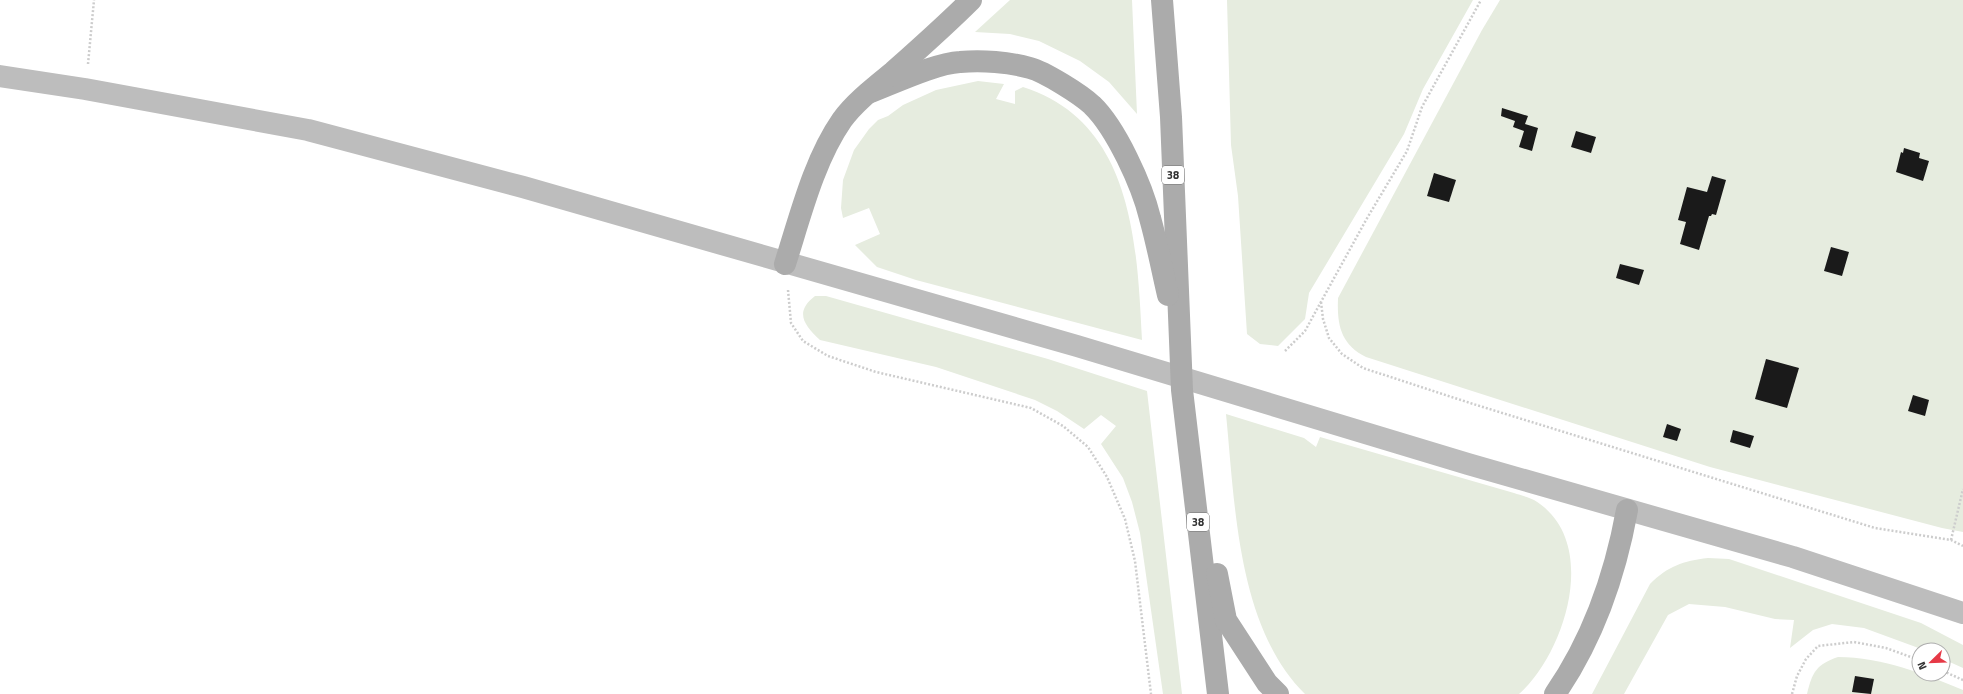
<svg xmlns="http://www.w3.org/2000/svg" width="1963" height="694" viewBox="0 0 1963 694" font-family="'Titillium Web',sans-serif">
<style>
.green{fill:#e6ecdf}
.building{fill:#1a1a1a}
.lines{fill:none;stroke-linecap:round;stroke-linejoin:round}
.path{stroke:#cdcdcd;stroke-width:2.5;stroke-dasharray:2 2;stroke-linecap:butt}
.secondary{stroke:#bdbdbd;stroke-width:22}
.primary{stroke:#ababab;stroke-width:22}
.labels{text-anchor:middle;dominant-baseline:central;stroke-width:4;stroke-linejoin:round;paint-order:stroke}
.shield{fill:#fff;stroke:#707070;stroke-width:1}
.shield-label{font-size:11px;font-weight:bold;fill:#333}
</style>
<rect width="100%" height="100%" fill="#fff"/>
<g class="green">
<polygon points="1010,0 1132,0 1137,114 1109,82 1080,61 1039,41 1010,34 975,32"/>
<polygon points="1227,0 1473,0 1423,89 1404,134 1309,293 1305,319 1278,346 1260,344 1247,334 1238,196 1231,145"/>
<path d="M1500 0H1963V532L1942 528 1710 467 1366 357C1340 344 1337 324 1338 298L1482 30Z"/>
<path d="M978 81 1004 84 996 99 1015 104V91L1023 87C1133 122 1137 243 1142 340L916 280 877 267 855 245 880 234 869 208 843 218 841 208 843 180 854 150 869 129 878 120 888 116 903 105 936 90Z"/>
<path d="M815 296H826L1048 359 1147 391 1182 694H1163L1140 533 1132 502 1123 478 1101 444 1116 426 1101 415 1084 429 1057 411 1035 400 936 367 820 340C804 325 794 312 815 296Z"/>
<path d="M1226 414 1304 438 1316 447 1320 437 1514 493C1520 495 1528 497 1534 500 1601 540 1566 652 1519 694H1305C1237 627 1235 504 1226 414Z"/>
<path d="M1708 558 1729 559 1921 623 1963 645V668L1943 659V650H1924L1864 628 1832 624 1813 630 1790 648 1794 620 1775 619 1725 607 1689 604 1668 615 1624 694H1592L1650 584C1668 566 1683 561 1708 558Z"/>
<path d="M1838 657C1882 657 1924 674 1963 690V694H1807C1812 672 1817 664 1838 657Z"/>
</g>
<g class="building">
<polygon points="1502,108 1528,116 1525,124 1538,128 1532,151 1519,147 1524,131 1513,127 1515,121 1501,116"/>
<polygon points="1576,131 1596,137 1591,153 1571,147"/>
<polygon points="1904,148 1920,153 1919,158 1929,161 1923,181 1896,172 1901,152 1903,153"/>
<polygon points="1434,173 1456,180 1449,202 1427,196"/>
<polygon points="1712,176 1726,180 1716,215 1712,214 1711,216 1709,216 1699,250 1680,244 1686,222 1678,220 1687,187 1707,192"/>
<polygon points="1831,247 1849,252 1842,276 1824,271"/>
<polygon points="1620,264 1644,270 1639,285 1616,278"/>
<polygon points="1766,359 1799,368 1787,408 1755,399"/>
<polygon points="1913,395 1929,400 1925,416 1908,411"/>
<polygon points="1667,424 1681,429 1677,441 1663,437"/>
<polygon points="1733,430 1754,436 1750,448 1730,442"/>
<polygon points="1855,676 1874,679 1871,694 1852,692"/>
</g>
<g class="lines">
<g class="path">
<polyline points="88,64 94,0"/>
<polyline points="788,290 791,323 803,341 828,356 876,372 1031,408 1063,426 1088,447 1107,477 1125,519 1135,561 1151,694"/>
<polyline points="1321,302 1323,319 1329,338 1342,354 1363,368 1470,403 1875,528 1951,540 1963,546"/>
<polyline points="1285,351 1305,331 1366,220 1407,151 1422,107 1481,0"/>
<polyline points="1951,540 1963,489"/>
<polyline points="1943,671 1963,680"/>
<polyline points="1792,694 1797,676 1806,659 1818,646 1854,642 1886,648 1919,660"/>
</g>
<polyline class="secondary" points="0,76 85,89 308,130 523,187 1077,346 1468,464 1793,557 1963,613"/>
<g class="primary">
<polyline points="1162,0 1171,117 1182,390 1218,694"/>
<path d="M868 93C892 84 936 63 960 62 982 60 1009 62 1030 68 1045 72 1080 94 1092 105 1116 128 1142 185 1150 218 1157 243 1162 269 1168 295"/>
<path d="M785 264C800 217 814 160 842 120 855 102 876 86 893 72 920 48 946 25 971 0"/>
<polyline points="1217,574 1226,620 1267,683 1278,694"/>
<path d="M1555 694C1593 639 1615 576 1627 510"/>
</g>
</g>
<g class="labels">
<g class="shield">
<rect x="1162" y="166" width="22" height="18" rx="3"/>
<rect x="1187" y="513" width="22" height="18" rx="3"/>
</g>
<g class="shield-label">
<text x="1173" y="175">38</text>
<text x="1198" y="522">38</text>
</g>
</g>
<g transform="translate(1931 662) rotate(247)"><circle r="19" fill="#ffffff" stroke="#adadad"/>
<path d="M0-3L7 15L0 10L-7 15Z" fill="#e63946"/>
<text y="-6" font-size="11" font-weight="bold" text-anchor="middle" fill="#333333">N</text>
</g>
</svg>
